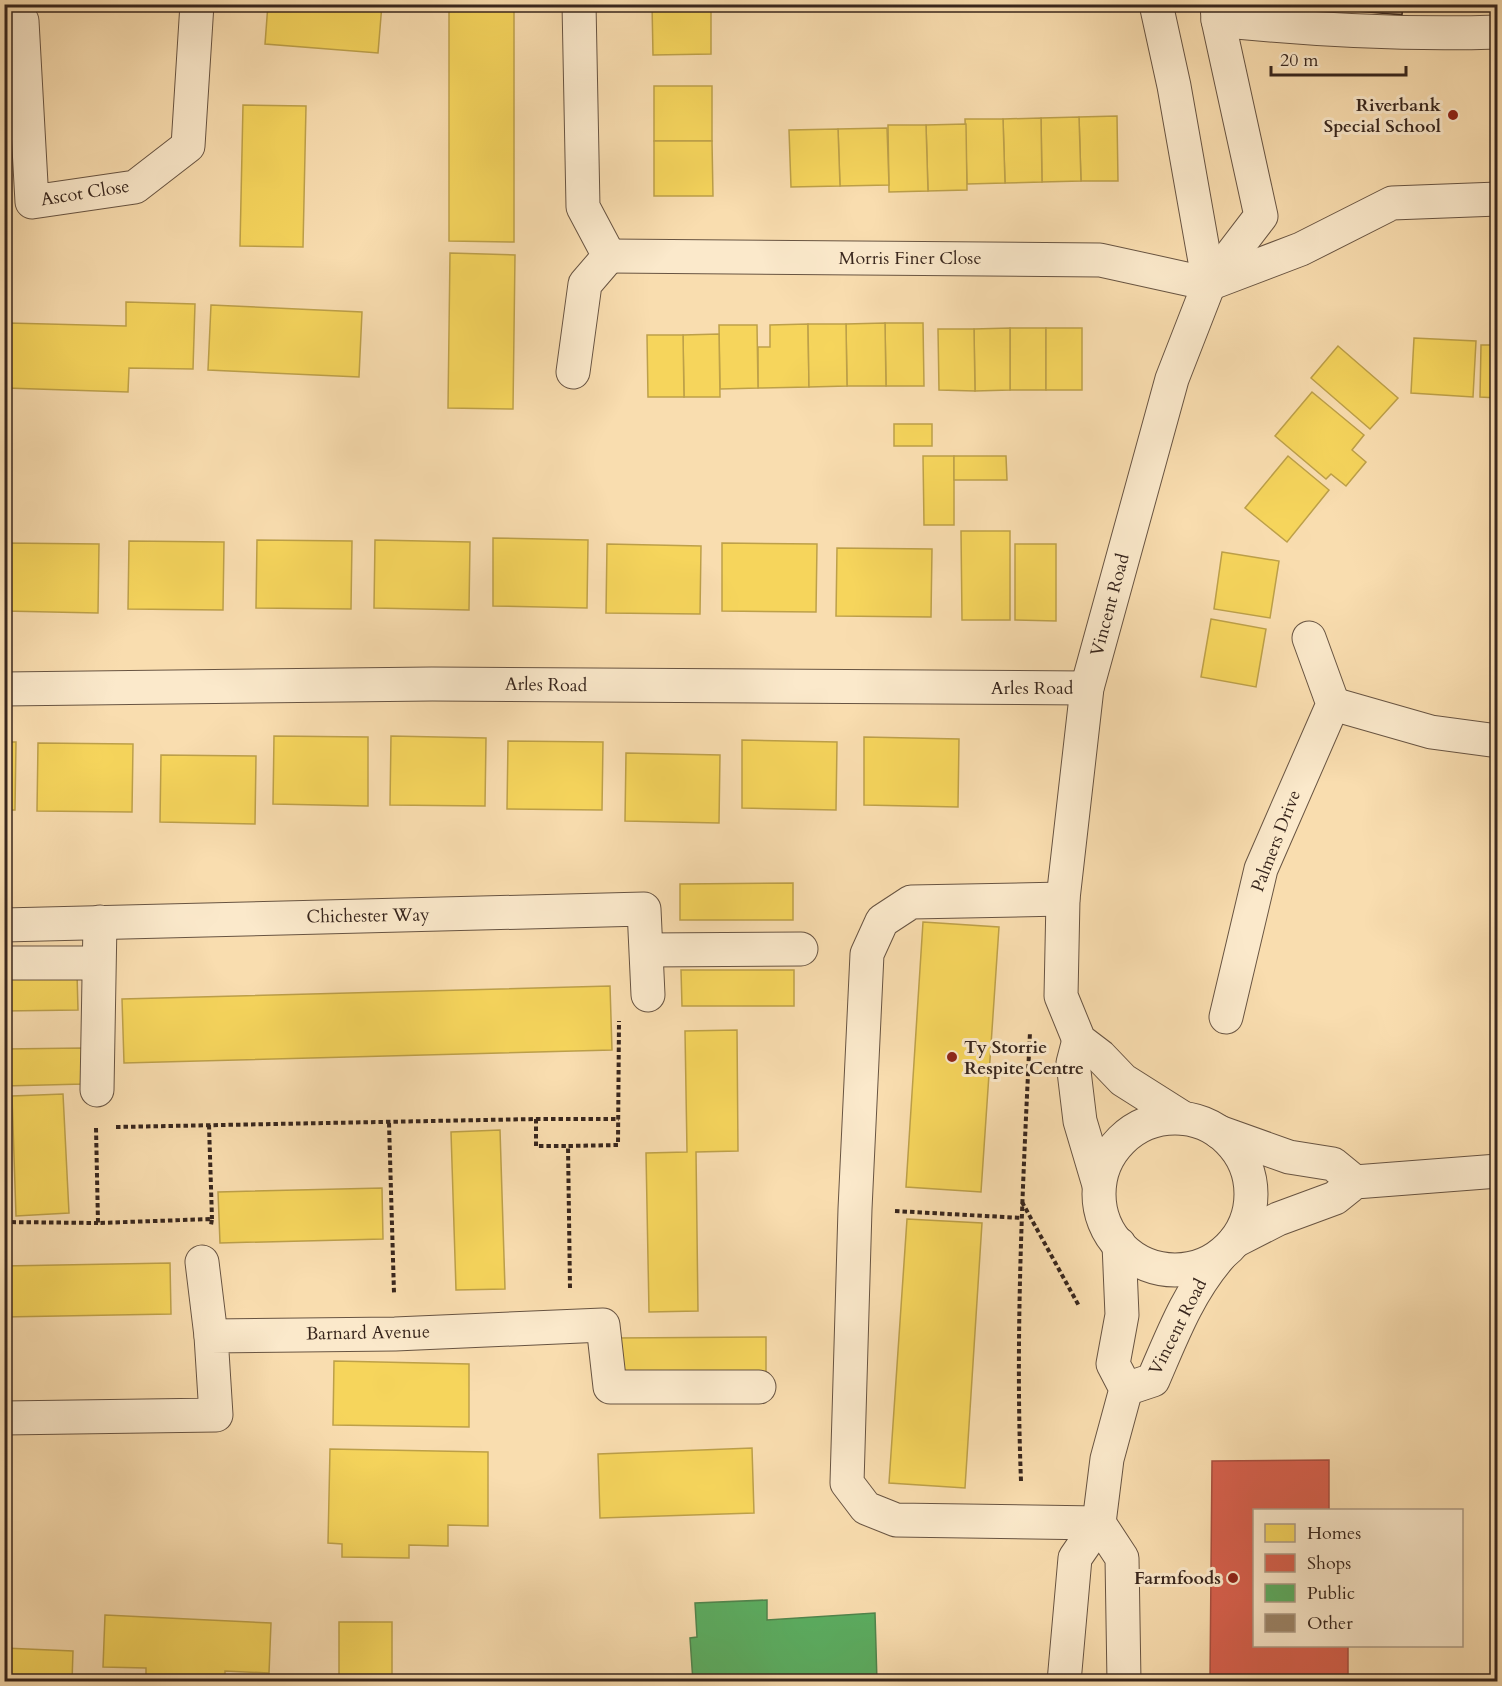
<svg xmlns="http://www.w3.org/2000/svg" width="1502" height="1686" viewBox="0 0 1502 1686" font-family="Cardo,serif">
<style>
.homes{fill:#f6d55c;stroke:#bda049;stroke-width:1.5}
.shops{fill:#d6604d;stroke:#a74f3f;stroke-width:1.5}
.public{fill:#5aae61;stroke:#50854d;stroke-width:1.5}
.building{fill:#9c8569;stroke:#38261d;stroke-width:1.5}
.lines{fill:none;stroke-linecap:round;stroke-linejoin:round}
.minor-casing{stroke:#685442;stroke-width:35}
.path{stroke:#38261d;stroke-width:4;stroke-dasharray:4.5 3;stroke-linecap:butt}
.minor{stroke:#fbe9cb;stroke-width:33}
.poi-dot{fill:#8f2418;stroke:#fbe9cb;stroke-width:2}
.labels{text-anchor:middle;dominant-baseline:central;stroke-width:6;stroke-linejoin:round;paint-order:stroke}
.poi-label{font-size:18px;font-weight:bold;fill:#38261d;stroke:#fbe9cb;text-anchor:end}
.street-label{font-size:18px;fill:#38261d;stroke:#fbe9cb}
</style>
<rect width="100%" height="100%" fill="#f9ddaf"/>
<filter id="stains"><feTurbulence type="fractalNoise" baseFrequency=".00333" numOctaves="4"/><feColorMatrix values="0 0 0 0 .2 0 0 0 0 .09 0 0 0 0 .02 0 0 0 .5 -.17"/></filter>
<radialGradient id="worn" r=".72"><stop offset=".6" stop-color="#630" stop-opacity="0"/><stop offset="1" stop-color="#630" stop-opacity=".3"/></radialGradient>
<g class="homes">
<polygon points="268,4 382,4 378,53 265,44"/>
<polygon points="449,4 514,4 514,242 449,241"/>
<polygon points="652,4 711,4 711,54 653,55"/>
<rect x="654" y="86" width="58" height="55"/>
<polygon points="243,105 306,106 303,247 240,246"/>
<polygon points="1117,116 1118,181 1081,181 1079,117"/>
<polygon points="1079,117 1081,181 1042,182 1041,118"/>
<polygon points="1041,118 1042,182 1005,183 1003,119"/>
<polygon points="965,119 1003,119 1005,183 967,184"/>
<polygon points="966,124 967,190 928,191 926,125"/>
<polygon points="888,125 926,125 928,191 889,192"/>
<polygon points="887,128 889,185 840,186 838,129"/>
<polygon points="838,129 840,186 791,187 789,130"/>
<polygon points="654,141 712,141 713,196 654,196"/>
<polygon points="450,253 515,255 513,409 448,408"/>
<polygon points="126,302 195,304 193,369 129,368 128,392 6,388 8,323 126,326"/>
<polygon points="211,305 362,312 359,377 208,370"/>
<polygon points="885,323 923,323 924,386 886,386"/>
<polygon points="885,323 886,386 847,386 846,324"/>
<polygon points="808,324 809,387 758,388 758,347 770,347 770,325"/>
<polygon points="808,324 846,324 847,386 809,387"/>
<polygon points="719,325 757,325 758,388 720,389"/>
<rect x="1010" y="328" width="36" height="62"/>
<polygon points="1010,328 1010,390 975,391 974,329"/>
<rect x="1046" y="328" width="36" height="62"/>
<polygon points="938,329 974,329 975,391 939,390"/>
<polygon points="719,334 720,397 684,397 683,335"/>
<polygon points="647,335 683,335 684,397 648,397"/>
<polygon points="1414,338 1476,341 1473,397 1411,393"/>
<polygon points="1481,345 1498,345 1498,398 1480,397"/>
<polygon points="1338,346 1398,398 1370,429 1311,378"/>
<polygon points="1312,392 1364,435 1352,450 1366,462 1346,486 1331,474 1326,479 1275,436"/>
<rect x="894" y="424" width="38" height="22"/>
<polygon points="923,456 954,456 954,525 924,525"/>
<polygon points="954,456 1006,456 1007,480 954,480"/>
<polygon points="1288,456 1329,490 1287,542 1245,508"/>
<polygon points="961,531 1010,531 1010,620 962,620"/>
<polygon points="493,538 588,540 587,608 493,606"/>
<polygon points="257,540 352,541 351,609 256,608"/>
<polygon points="375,540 470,542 469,610 374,608"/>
<polygon points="129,541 224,542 223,610 128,609"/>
<polygon points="4,543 99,544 98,613 4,611"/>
<polygon points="722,543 817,544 816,612 722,611"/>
<polygon points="607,544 701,546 700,614 606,613"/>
<polygon points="1015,544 1056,544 1056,621 1015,620"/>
<polygon points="837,548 932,549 931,617 836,616"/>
<polygon points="1222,552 1279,561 1270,618 1214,609"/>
<polygon points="1211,619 1266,629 1256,687 1201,677"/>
<polygon points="274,736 368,737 368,806 273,804"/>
<polygon points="391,736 486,738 485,806 390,805"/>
<polygon points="864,737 959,739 958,807 864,805"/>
<polygon points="742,740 837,742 836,810 742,808"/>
<polygon points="508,741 603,742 602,810 507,809"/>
<polygon points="4,742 16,742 15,810 4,810"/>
<polygon points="38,743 133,744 132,812 37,811"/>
<polygon points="626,753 720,755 719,823 625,821"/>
<polygon points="161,755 256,756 255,824 160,822"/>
<polygon points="793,883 793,920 680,920 680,884"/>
<polygon points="923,922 999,927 981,1192 906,1187"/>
<polygon points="681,970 794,970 794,1006 682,1006"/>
<polygon points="77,973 78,1010 4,1011 4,975"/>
<polygon points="610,986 612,1050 124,1063 122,999"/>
<polygon points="737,1030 738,1151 696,1152 698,1311 649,1312 646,1153 687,1152 685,1031"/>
<polygon points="83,1048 84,1084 4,1086 4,1049"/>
<polygon points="63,1094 69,1213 16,1216 12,1096"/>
<polygon points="500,1130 505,1289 456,1290 451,1132"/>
<polygon points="382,1188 383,1239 220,1243 218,1192"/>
<polygon points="907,1219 982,1223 965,1488 889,1483"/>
<polygon points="170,1263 171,1314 4,1317 4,1266"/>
<polygon points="766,1337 766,1374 616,1375 616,1338"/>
<polygon points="334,1361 469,1364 469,1427 333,1425"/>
<polygon points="752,1448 754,1513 600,1518 598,1454"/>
<polygon points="330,1449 488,1452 488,1526 448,1525 448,1546 409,1545 409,1558 342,1557 342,1544 328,1543"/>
<polygon points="105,1615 271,1623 269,1673 225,1671 225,1682 146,1682 146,1668 103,1667"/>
<rect x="339" y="1622" width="53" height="60"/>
<polygon points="4,1648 73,1651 72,1682 4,1682"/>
</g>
<polygon class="shops" points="1329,1460 1329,1510 1254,1510 1254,1646 1348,1646 1348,1680 1210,1680 1212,1461"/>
<polygon class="public" points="767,1600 767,1620 875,1613 877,1682 693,1682 690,1638 697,1637 695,1603"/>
<polygon class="building" points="1276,4 1403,4 1402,15"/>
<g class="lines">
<g class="minor-casing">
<g id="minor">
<polyline points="5,4 22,21 32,202 135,187 188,146 197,4"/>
<polyline points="1156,4 1174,86 1209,284"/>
<path d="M1218 20C1311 30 1404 35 1498 32"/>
<polyline points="609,256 1100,260 1209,284"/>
<polyline points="1209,284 1301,249 1392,203 1498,199"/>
<polyline points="573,372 585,284 609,256 583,207 579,4"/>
<polyline points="4,689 432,684 1087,688"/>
<polyline points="1333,704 1431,732 1498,741"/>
<polyline points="1063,899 911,902 882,921 867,954 855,1209 847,1483 866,1508 896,1520 1099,1523"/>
<polyline points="4,925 644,909 648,995"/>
<polyline points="647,950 801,949"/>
<polyline points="4,963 98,963"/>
<polyline points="1226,1017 1261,869 1333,704 1309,638"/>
<polyline points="1079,1040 1073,1063 1080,1121 1099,1185"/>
<polyline points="97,1090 100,922"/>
<polyline points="1183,1118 1123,1080 1100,1056 1079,1040 1061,996 1063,899 1087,688 1172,379 1209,284 1261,216 1218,20 1217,4"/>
<circle cx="1175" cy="1194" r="76"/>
<polyline points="1219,1132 1289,1157 1333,1164 1355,1182"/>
<polyline points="1235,1241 1278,1219 1335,1198 1355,1182 1498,1171"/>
<polyline points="202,1262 211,1336"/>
<path d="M1126 1389 1153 1380C1172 1336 1188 1293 1220 1256"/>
<polyline points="4,1418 216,1415 211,1336 395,1334 603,1325 610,1387 759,1387"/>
<polyline points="1099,1523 1122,1558 1124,1682"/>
<polyline points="1064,1682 1075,1558 1099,1523 1107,1459 1126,1389 1113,1364 1122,1315 1119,1244"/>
</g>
</g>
<g class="path">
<polyline points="536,1119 619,1119"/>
<polyline points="389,1123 394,1293"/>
<polyline points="209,1125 212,1219"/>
<polyline points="116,1127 536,1119 536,1146 568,1146"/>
<polyline points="96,1128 98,1223 212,1219 211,1225"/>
<polyline points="1022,1202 1079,1306"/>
<polyline points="895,1211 1022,1218"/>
<polyline points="4,1222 98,1223"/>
<polyline points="570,1288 568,1146 618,1145 619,1021"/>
<path d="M1021 1481C1015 1331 1023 1181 1030 1032"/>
</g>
<use href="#minor" class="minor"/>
</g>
<g class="poi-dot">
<circle cx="1453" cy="115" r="6"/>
<circle cx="952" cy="1057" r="6"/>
<circle cx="1233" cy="1578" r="6"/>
</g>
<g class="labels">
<g class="poi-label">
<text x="1441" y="105">Riverbank<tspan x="1441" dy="21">Special School</tspan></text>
<text x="964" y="1047" text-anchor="start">Ty Storrie<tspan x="964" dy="21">Respite Centre</tspan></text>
<text x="1221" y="1578">Farmfoods</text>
</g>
<g class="street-label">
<text transform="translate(85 193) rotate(-9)">Ascot Close</text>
<text x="910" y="258">Morris Finer Close</text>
<text transform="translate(1110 605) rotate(-75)">Vincent Road</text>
<text transform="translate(546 685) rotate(1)">Arles Road</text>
<text x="1032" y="688">Arles Road</text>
<text transform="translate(1276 841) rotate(-69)">Palmers Drive</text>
<text transform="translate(368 916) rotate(-1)">Chichester Way</text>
<text transform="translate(1178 1327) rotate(-63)">Vincent Road</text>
<text transform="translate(368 1333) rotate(-1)">Barnard Avenue</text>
</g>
</g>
<rect width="1502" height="1686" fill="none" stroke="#f9ddaf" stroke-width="24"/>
<rect x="6" y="6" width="1490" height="1674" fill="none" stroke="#38261d" stroke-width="3"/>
<rect x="12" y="12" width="1478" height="1662" fill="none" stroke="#38261d" stroke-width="1.5"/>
<rect x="1253" y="1509" width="210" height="138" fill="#fbe9cb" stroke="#ad9b85" stroke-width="1.5"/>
<rect x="1265" y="1524" width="30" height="18" fill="#f6d55c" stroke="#ad9b85" stroke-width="1.5"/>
<text x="1307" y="1539" font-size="18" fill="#38261d">Homes</text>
<rect x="1265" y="1554" width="30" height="18" fill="#d6604d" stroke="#ad9b85" stroke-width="1.5"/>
<text x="1307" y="1569" font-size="18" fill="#38261d">Shops</text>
<rect x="1265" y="1584" width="30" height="18" fill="#5aae61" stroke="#ad9b85" stroke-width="1.5"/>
<text x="1307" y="1599" font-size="18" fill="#38261d">Public</text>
<rect x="1265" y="1614" width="30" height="18" fill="#9c8569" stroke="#ad9b85" stroke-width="1.5"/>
<text x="1307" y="1629" font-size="18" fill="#38261d">Other</text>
<path d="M1271 66v9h135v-9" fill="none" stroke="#38261d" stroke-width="3"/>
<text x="1280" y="66" font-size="18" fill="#38261d" stroke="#fbe9cb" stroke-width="4.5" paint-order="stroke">20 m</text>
<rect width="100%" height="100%" filter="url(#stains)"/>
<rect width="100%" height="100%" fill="url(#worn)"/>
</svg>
